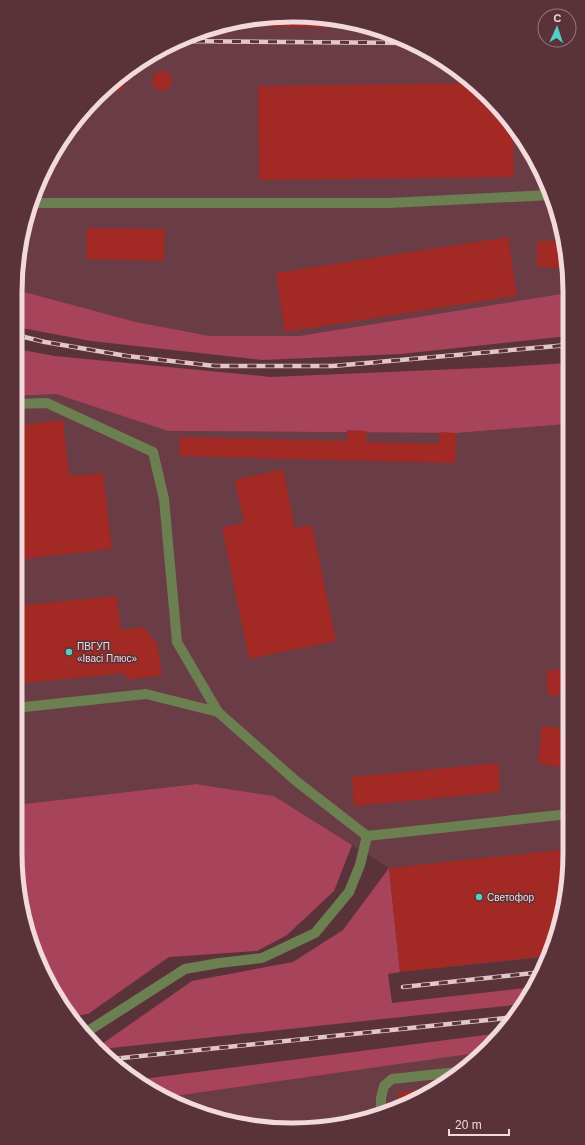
<svg xmlns="http://www.w3.org/2000/svg" width="585" height="1145" viewBox="0 0 585 1145" font-family="Arial,sans-serif">
<style>
.built{fill:#6a3c45}
.green{fill:#a8435c}
.building{fill:#a22924}
.lines{fill:none;stroke-linecap:round;stroke-linejoin:round}
.minor{stroke:#6b7f50;stroke-width:10}
.rail-casing{stroke:#e1c6ca;stroke-width:4.5}
.rail{stroke:#5a333a;stroke-width:3;stroke-dasharray:9;stroke-linecap:butt}
.poi-dot{fill:#56cec3;stroke:#5a333a;stroke-width:1.5}
.labels{text-anchor:middle;dominant-baseline:central;stroke-width:3;stroke-linejoin:round;paint-order:stroke}
.poi-label{font-size:10px;fill:#f2d9dc;stroke:#5a333a;text-anchor:start}
.rim{fill:none;stroke:#f2d9dc;stroke-width:5}
</style>
<rect width="100%" height="100%" fill="#5a333a"/>
<g class="built">
<polygon points="311,16 365,25 415,44 476,84 523,138 549,187 568,256 567,293 299,336 210,336 136,322 17,290 16,270 24,221 44,170 72,123 110,84 154,52 204,30 257,17"/>
<polygon points="56,394 168,431 456,433 568,424 569,870 561,924 548,957 400,972 389,868 274,796 196,784 15,805 15,396"/>
<polygon points="484,1052 476,1061 399,1109 311,1129 221,1121 168,1097"/>
</g>
<g class="green">
<polygon points="16,270 17,290 136,322 210,336 299,336 567,293 568,290 568,336 401,354 262,360 91,341 16,327"/>
<polygon points="16,349 55,356 271,377 504,367 568,363 568,424 456,433 168,431 56,394 15,396"/>
<polygon points="196,784 274,796 352,845 334,891 287,935 257,951 169,957 88,1014 70,1017 30,942 15,852 15,805"/>
<polygon points="389,868 400,972 388,974 392,1003 534,987 523,1004 102,1049 99,1046 192,981 293,962 343,930"/>
<polygon points="501,1033 484,1052 168,1097 139,1083 135,1080"/>
</g>
<g class="building">
<polygon points="311,16 365,25 373,28 223,26 257,17"/>
<circle cx="162" cy="81" r="10"/>
<polygon points="122,75 125,81 124,87 119,92 110,91 107,86"/>
<polygon points="475,83 513,127 514,177 259,180 258,86"/>
<polygon points="87,228 165,229 164,261 86,259"/>
<polygon points="508,237 517,296 285,332 276,273"/>
<polygon points="537,241 564,241 568,256 568,268 537,267"/>
<polygon points="63,420 69,476 103,473 112,549 15,560 15,426"/>
<polygon points="347,430 367,431 366,442 439,444 439,432 456,433 455,463 179,456 180,437 347,441"/>
<polygon points="283,469 295,528 312,525 336,641 249,659 222,527 244,523 235,480"/>
<polygon points="117,596 121,630 144,627 157,644 162,675 127,680 125,673 15,684 15,606"/>
<polygon points="569,669 569,694 548,696 546,671"/>
<polygon points="542,726 569,729 569,768 538,764"/>
<polygon points="498,763 500,792 354,806 352,777"/>
<polygon points="569,849 569,870 561,924 548,956 400,972 389,868"/>
<polygon points="431,1089 399,1108 398,1092"/>
<polygon points="290,1119 291,1127 255,1124 255,1123"/>
</g>
<g class="lines">
<g class="minor">
<polyline points="31,203 389,203 551,195"/>
<polyline points="15,404 47,403 153,452 164,499 177,642 218,712 296,781 367,836 569,814"/>
<polyline points="15,708 146,694 218,712"/>
<polyline points="85,1033 185,969 219,963 262,958 315,933 349,892 360,865 367,836"/>
<polyline points="381,1113 381,1098 384,1086 392,1079 458,1072"/>
</g>
<g class="rail-casing">
<g id="rail">
<polyline points="178,41 414,43"/>
<polyline points="16,335 45,342 127,356 215,366 333,366 568,345"/>
<polyline points="403,987 543,972"/>
<polyline points="112,1059 516,1017"/>
</g>
</g>
<use href="#rail" class="rail"/>
</g>
<g class="poi-dot">
<circle cx="69" cy="652" r="4"/>
<circle cx="479" cy="897" r="4"/>
</g>
<g class="labels">
<g class="poi-label">
<text x="77" y="646">ПВГУП<tspan x="77" dy="12">«Івасі Плюс»</tspan></text>
<text x="487" y="897">Светофор</text>
</g>
</g>
<path d="M0 0H585V1145H0ZM292 22H293A270 270 0 0 1 563 292V853A270 270 0 0 1 293 1123H292A270 270 0 0 1 22 853V292A270 270 0 0 1 292 22Z" fill="#5a333a" fill-rule="evenodd"/>
<path class="rim" d="M292 22H293A270 270 0 0 1 563 292V853A270 270 0 0 1 293 1123H292A270 270 0 0 1 22 853V292A270 270 0 0 1 292 22Z"/>
<g transform="translate(557 28) rotate(3)"><circle r="19" fill="#5a333a" stroke="#97757b"/>
<path d="M0-3L7 15L0 10L-7 15Z" fill="#56cec3"/>
<text y="-6" font-size="11" font-weight="bold" text-anchor="middle" fill="#f2d9dc">С</text>
</g>
<path d="M449 1129v6h60v-6" fill="none" stroke="#f2d9dc" stroke-width="2"/>
<text x="455" y="1129" font-size="12" fill="#f2d9dc" stroke="#5a333a" stroke-width="3" paint-order="stroke">20 m</text>
</svg>
